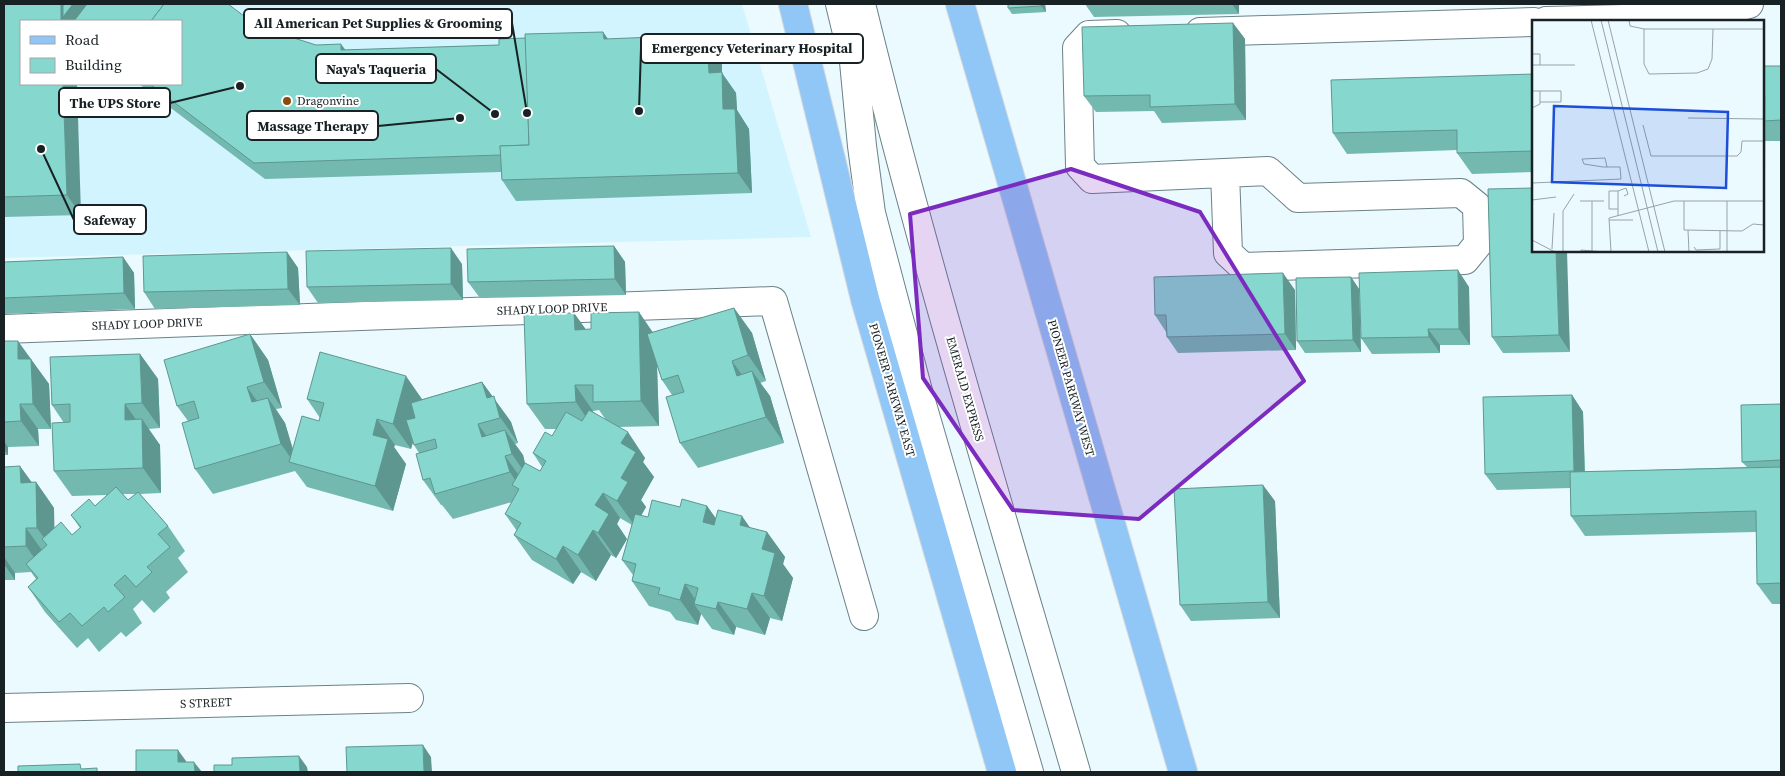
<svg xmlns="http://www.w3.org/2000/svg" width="1785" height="776" viewBox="0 0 1785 776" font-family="'Source Serif 4',serif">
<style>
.built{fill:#d2f4fe;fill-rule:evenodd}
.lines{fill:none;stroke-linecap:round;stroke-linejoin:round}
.minor-casing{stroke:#6b8188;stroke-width:30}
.major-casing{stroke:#d5d7d8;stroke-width:30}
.minor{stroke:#fff;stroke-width:28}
.major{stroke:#90c7f7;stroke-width:28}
.wall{fill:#73b9b0;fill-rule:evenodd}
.shaded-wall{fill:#5e9690}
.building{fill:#86d7cd;stroke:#5e9690}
.marked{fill:#7b2cbf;fill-opacity:0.2;stroke:#7b2cbf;stroke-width:4;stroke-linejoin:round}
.poi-dot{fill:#894d0b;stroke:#fff;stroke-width:2}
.labels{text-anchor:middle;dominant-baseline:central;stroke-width:4;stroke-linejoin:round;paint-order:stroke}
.poi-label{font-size:12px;fill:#182124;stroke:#fff;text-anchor:start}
.street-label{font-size:12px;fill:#182124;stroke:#fff}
.inset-road{fill:none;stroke:#97a3a7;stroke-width:1}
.view{fill:#1d4ed8;fill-opacity:0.15;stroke:#1d4ed8;stroke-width:2.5}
.inset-edge{fill:none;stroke:#182124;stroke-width:2.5}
.leader{fill:none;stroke:#182124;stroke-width:2}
.callout-dot{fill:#182124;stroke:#fff;stroke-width:2}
.callout{fill:#fff;stroke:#182124;stroke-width:2}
.callout-label{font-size:14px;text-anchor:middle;font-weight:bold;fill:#182124}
</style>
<rect width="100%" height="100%" fill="#ebfaff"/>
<path class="built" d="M4 4H742L811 237 4 258ZM21 21H181V84H21Z"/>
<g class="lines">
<g class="minor-casing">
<g id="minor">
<polyline points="840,4 854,62 862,146 871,213 918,391 1029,772"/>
<path d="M861 4C924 262 1002 517 1076 772"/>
<polyline points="1546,21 1701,17 1749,4"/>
<polyline points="1200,32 1534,22"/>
<polyline points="1117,34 1089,35 1077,48 1080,166 1092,179 1268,171 1298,198 1461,193 1477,206 1478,244 1465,260 1243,267 1228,253 1225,173"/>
<polyline points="4,329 773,301 864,616"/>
<polyline points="4,708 409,698"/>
</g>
</g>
<g class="major-casing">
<g id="major">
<polyline points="793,4 865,299 1002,772"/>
<polyline points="960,4 1183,772"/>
</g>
</g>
<use href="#minor" class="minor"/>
<use href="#major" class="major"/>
</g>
<g class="wall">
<polygon points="4,4 248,19 275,32 316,45 346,50 499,45 526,38 603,32 608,39 707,35 722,55 722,73 736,93 737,110 749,129 752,193 516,201 502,180 501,172 265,179 139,84 181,84 181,21 21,21 81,215 4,217"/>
<polygon points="1045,4 1046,12 1012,14 1008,8"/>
<polygon points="1085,4 1239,4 1239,14 1094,17"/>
<polygon points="1233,23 1245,39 1246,120 1162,123 1154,111 1096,112 1084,96"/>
<rect x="1764" y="66" width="17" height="75"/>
<polygon points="1534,74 1534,172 1472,174 1457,153 1457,150 1347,154 1333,133"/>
<polygon points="1488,189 1570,352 1503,353 1492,337"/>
<polygon points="614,246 625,262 626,295 480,298 468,282"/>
<polygon points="287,252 298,268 300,305 155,309 144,292"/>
<polygon points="123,257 134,273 135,309 4,314 4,262"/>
<polygon points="462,264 463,300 318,303 307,287"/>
<polygon points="1351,277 1359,289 1361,352 1305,353 1297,341"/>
<polygon points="1469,287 1470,345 1440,345 1440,353 1372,354 1361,338"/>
<polygon points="1295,290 1296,350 1178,353 1167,337 1166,332 1155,315"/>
<path d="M734 308 752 333 766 381 760 383 770 396 784 443 698 468 680 443 672 395 662 380 657 366 659 426 619 427 645 458 643 462 654 477 641 500 646 507 641 516 648 517 680 507 707 506 716 519 767 532 785 557 783 564 793 578 782 621 770 618 765 635 736 627 734 635 712 629 701 614 698 625 676 620 670 612 649 606 632 581 633 575 622 560 632 525 620 518 617 524 627 539 616 558 611 555 596 581 581 572 573 584 532 560 514 535 517 531 505 514 512 502 453 519 442 505H441L423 480 419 453 414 445 413 442 411 449 395 445 394 447 406 464 393 511 307 487 295 471 213 494 195 469 188 421 177 406 250 334 268 360 282 408 276 409 285 423 293 449 319 421 320 418 307 399H423L482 382 511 422 518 443 515 444 523 455 525 464 540 471 542 467 533 453 552 436 557 429H545L527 404 574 313 586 330 653 332ZM599 410 606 420 593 412V411Z"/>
<polygon points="4,341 30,359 49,384 51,429 38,429 39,446 8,447 8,455 4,455"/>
<path d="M140 354 158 379 160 428 148 429 160 445 161 493 140 494 168 526 185 551 178 558 188 572 166 592 170 598 154 613 142 600 133 609 142 623 126 637 121 632 99 652 88 638 77 648 45 612 28 587 36 579 31 572 15 573V580H4V467L32 483 36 482 54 508V528L72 535 80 528 71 515 95 506 107 495 72 496 54 471 64 423 52 405ZM123 494H136L128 500Z"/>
<polygon points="1572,395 1583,412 1585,472 1747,467 1742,462 1781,404 1781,604 1772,604 1757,584 1756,532 1585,536 1571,516 1570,488 1497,490 1485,474"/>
<polygon points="1275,501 1280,618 1191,621 1180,605"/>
</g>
<g class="shaded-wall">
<polygon points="61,4 96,4 83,21 61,21"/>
<polygon points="1041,4 1045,4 1046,12 1041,6"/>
<polygon points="1232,4 1239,4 1239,14"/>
<polygon points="1233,23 1245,39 1246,120 1235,104"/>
<polygon points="603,32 617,52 604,39"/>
<polygon points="707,35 722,55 722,73 736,93 737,110 749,129 752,193 738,173 723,109 709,73"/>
<polygon points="341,44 353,60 341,50"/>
<polygon points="63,84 77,84 81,215 67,195"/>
<polygon points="614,246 625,262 626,295 615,279"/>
<polygon points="451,248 462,264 463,300 451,284"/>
<polygon points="1556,251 1567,251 1570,352 1559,335"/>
<polygon points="287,252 298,268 300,305 288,289"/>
<polygon points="123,257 134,273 135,309 124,293"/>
<polygon points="1458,270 1469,287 1470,345 1459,329"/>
<polygon points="1283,273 1295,290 1296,350 1285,334"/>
<polygon points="1351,277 1359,289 1361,352 1353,340"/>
<polygon points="734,308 752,333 766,381 748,355"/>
<polygon points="639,312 656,337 659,426 641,401"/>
<polygon points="574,313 592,338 575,330"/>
<polygon points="1428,329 1440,345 1440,353 1429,337"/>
<polygon points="250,334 268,360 282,408 264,382"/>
<polygon points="18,341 49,384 51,429 33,404 18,359"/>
<polygon points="140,354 158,379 160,428 142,403"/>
<polygon points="732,361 750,386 737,376"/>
<polygon points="752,371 770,396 784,443 766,417"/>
<polygon points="406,376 424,402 411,449 393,424"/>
<polygon points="482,382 511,422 518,443 487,398"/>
<polygon points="575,385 593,411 593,428 576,402"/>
<polygon points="247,387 265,412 252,402"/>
<polygon points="1572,395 1583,412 1585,487 1574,471"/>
<polygon points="268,398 285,423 297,464 295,464 281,444"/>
<polygon points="20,404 38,429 39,446 21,421"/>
<polygon points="125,404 142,428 142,419 160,445 161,493 143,468 125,420"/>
<polygon points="377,419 395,445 394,447 406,464 393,511 375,486 373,435"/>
<polygon points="478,424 496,450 482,437"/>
<polygon points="505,430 523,455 529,479 512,454"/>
<polygon points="628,432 645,458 643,462 654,477 641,500 646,507 635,526 617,501 621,443"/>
<polygon points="4,441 8,447 8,455 4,449"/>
<polygon points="505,456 523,481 527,498 510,472"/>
<polygon points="20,466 36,488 36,482 54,508 55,553 37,528 21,483"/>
<polygon points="1263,485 1275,501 1280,618 1268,602"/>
<polygon points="603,493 620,518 617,524 627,539 616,558 598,533 595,505"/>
<polygon points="707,506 725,531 703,522"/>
<polygon points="742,516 760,542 740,525"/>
<polygon points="26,528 44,553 44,572 26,546"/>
<polygon points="593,530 611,555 596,581 578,555"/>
<polygon points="767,532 785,557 783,564 793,578 782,621 764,596 762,549"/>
<polygon points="563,546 581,572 573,584 556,559"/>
<polygon points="4,557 15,573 15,580 4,564"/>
<polygon points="685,584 699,605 694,604 701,614 698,625 680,600"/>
<polygon points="752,593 770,618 765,635 747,609"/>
<polygon points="718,602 736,627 734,635 716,609"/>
<polygon points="423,745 431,757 432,772 424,772"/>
<polygon points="178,750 186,761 186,772 178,762"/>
<polygon points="299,756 307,767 308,772 300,772"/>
<polygon points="194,762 202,772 195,772"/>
</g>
<g class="building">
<polygon points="4,4 61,4 61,21 21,21 21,84 63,84 67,195 4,197"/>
<polygon points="63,4 73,4 63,17"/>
<polygon points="87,4 164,4 151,21 74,21"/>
<polygon points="164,4 228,4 248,19 252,14 275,32 316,45 341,44 341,50 499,45 499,39 526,38 529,145 500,146 501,155 254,163 150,84 181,84 181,21 151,21"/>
<polygon points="1008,4 1041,4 1041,6 1008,8"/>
<polygon points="1233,23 1235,104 1150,107 1150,95 1084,96 1082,27"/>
<polygon points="603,32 604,39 707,35 709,73 722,72 723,109 735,109 738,173 502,180 500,146 529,145 525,34"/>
<polygon points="1764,66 1781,66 1781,120 1764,121"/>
<polygon points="1534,74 1534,151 1457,153 1457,130 1333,133 1331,80"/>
<polygon points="1534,188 1534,251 1556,251 1559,335 1492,337 1488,189"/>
<polygon points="614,246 615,279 468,282 467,249"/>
<polygon points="451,248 451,284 307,287 306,251"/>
<polygon points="287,252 288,289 144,292 143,256"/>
<polygon points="123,257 124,293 4,298 4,262"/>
<polygon points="1458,270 1459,329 1428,329 1429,337 1361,338 1359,273"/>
<polygon points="1283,273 1285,334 1167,337 1166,315 1155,315 1154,277"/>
<polygon points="1351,277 1353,340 1297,341 1296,278"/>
<polygon points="734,308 748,355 732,361 737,376 752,371 766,417 680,443 666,397 684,392 678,375 662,380 647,334"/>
<polygon points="639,312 641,401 593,402 593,385 575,385 576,402 527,404 524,314 574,313 575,330 591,329 591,313"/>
<polygon points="250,334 264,382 247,387 252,402 268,398 281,444 195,469 182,423 199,418 194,401 177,406 164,360"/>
<polygon points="4,341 18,341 18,359 31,359 33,404 20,404 21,421 4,422"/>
<polygon points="320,352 406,376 393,424 377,419 373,435 388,439 375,486 289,462 302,416 319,421 324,403 307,399"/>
<polygon points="140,354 142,403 125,404 125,420 142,419 143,468 54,471 52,423 70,422 70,404 52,405 50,357"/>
<polygon points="482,382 487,398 494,396 500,418 478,424 482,437 505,430 512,454 505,456 510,472 435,494 430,478 423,480 416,454 437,448 435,439 414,445 406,420 415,418 411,403"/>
<polygon points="1572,395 1574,471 1485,474 1483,397"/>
<polygon points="1781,404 1781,460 1742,462 1741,405"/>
<polygon points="589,410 628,432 621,443 636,452 621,478 628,482 617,501 603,493 595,505 609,514 598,533 593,530 578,555 563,546 556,559 514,535 521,523 505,514 519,489 512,485 525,463 540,471 546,461 533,453 545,432 552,436 566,412 582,421"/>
<polygon points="20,466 21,483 36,482 37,528 26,528 26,546 4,547 4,467"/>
<polygon points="1781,467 1781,583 1757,584 1756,511 1571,516 1570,472"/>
<polygon points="1263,485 1268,602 1180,605 1174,489"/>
<polygon points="116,487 128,500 138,492 168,526 158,534 170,547 147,567 152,572 136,587 125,575 114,585 125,597 108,612 104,607 82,626 70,613 59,622 28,587 38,578 26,564 47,545 42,539 61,522 72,535 81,527 71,515 89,499 95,506"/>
<polygon points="682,499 707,506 703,522 714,525 718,510 742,516 740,525 767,532 762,549 775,553 764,596 752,593 747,609 718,602 716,609 694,604 698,588 685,584 680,600 658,594 660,588 632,581 636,564 622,560 635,514 648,517 652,500 680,507"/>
<polygon points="423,745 424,772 347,772 346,747"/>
<polygon points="136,750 178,750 178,762 194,762 195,772 136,772"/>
<polygon points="299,756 300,772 214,772 214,765 232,765 232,758"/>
<polygon points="80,764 81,769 97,768 97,772 18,772 18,766"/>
</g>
<path class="marked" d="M1071 169 1200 212 1304 381 1139 519 1013 510 923 378 910 214Z"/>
<circle class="poi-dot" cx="287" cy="101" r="5"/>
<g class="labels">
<g class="poi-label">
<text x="297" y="101">Dragonvine</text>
</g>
<g class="street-label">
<text transform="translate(552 309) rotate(-2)">SHADY LOOP DRIVE</text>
<text transform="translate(147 324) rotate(-2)">SHADY LOOP DRIVE</text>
<text transform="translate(1071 388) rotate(74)">PIONEER PARKWAY WEST</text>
<text transform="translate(965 389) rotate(74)">EMERALD EXPRESS</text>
<text transform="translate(892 390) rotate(74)">PIONEER PARKWAY EAST</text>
<text transform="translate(206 703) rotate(-2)">S STREET</text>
</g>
</g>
<g transform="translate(1532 20)">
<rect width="232" height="232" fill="#ebfaff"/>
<path class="inset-road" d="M59 0 117 232M69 0 126 232M76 0 133 232M97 0 98 6 112 9H233M112 9V44L117 54 165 53 176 49 180 39 181 9M0 34H8V45M0 45H43M0 71H8V84L0 88M8 71H29V82H8M156 98 232 99M111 105 119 136H205L209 132 210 121H232M0 163 89 159 88 147H71L52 144 50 139 73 138 75 147M86 171 94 168 96 174 92 176M0 180 24 177M48 181H72M152 181V210L210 211 221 204 232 205M86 189H77V171H86V196M77 200H101M156 210 157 232M0 220 23 232M162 227 164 230 188 229V210M20 229 22 193M31 232V191L42 174M49 232V230L72 232M60 232V181M79 232 77 198 142 181H232M195 232V181M232 232 233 76"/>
<path class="view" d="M22 86 196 92 194 168 20 162Z"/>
<rect width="232" height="232" class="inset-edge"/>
</g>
<path class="leader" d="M527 113L512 23M639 111L641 48M495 114L436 69M240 86L170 103M460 118L378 126M41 149L74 220"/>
<g class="callout-dot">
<circle cx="527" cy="113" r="5"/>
<circle cx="639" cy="111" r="5"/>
<circle cx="495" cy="114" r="5"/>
<circle cx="240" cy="86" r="5"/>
<circle cx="460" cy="118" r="5"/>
<circle cx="41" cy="149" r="5"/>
</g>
<g class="callout">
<rect x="244" y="9" width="268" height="29" rx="5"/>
<rect x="641" y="34" width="222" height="29" rx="5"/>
<rect x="316" y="54" width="120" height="29" rx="5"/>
<rect x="59" y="88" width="111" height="29" rx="5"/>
<rect x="247" y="111" width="131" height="29" rx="5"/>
<rect x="74" y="205" width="72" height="29" rx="5"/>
</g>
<g class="callout-label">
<text x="378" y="28">All American Pet Supplies &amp; Grooming</text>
<text x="752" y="53">Emergency Veterinary Hospital</text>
<text x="376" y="74">Naya's Taqueria</text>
<text x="115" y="108">The UPS Store</text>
<text x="313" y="131">Massage Therapy</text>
<text x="110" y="225">Safeway</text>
</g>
<rect width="1785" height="776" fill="none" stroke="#182124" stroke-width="10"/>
<rect x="20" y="20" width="162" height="65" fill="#ffffff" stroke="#a3a6a7"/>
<rect x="30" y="36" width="25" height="8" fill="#90c7f7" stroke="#a3a6a7"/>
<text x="65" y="45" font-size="15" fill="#182124">Road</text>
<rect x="30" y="58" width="25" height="15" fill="#86d7cd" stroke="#a3a6a7"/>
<text x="65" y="70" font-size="15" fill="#182124">Building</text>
</svg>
